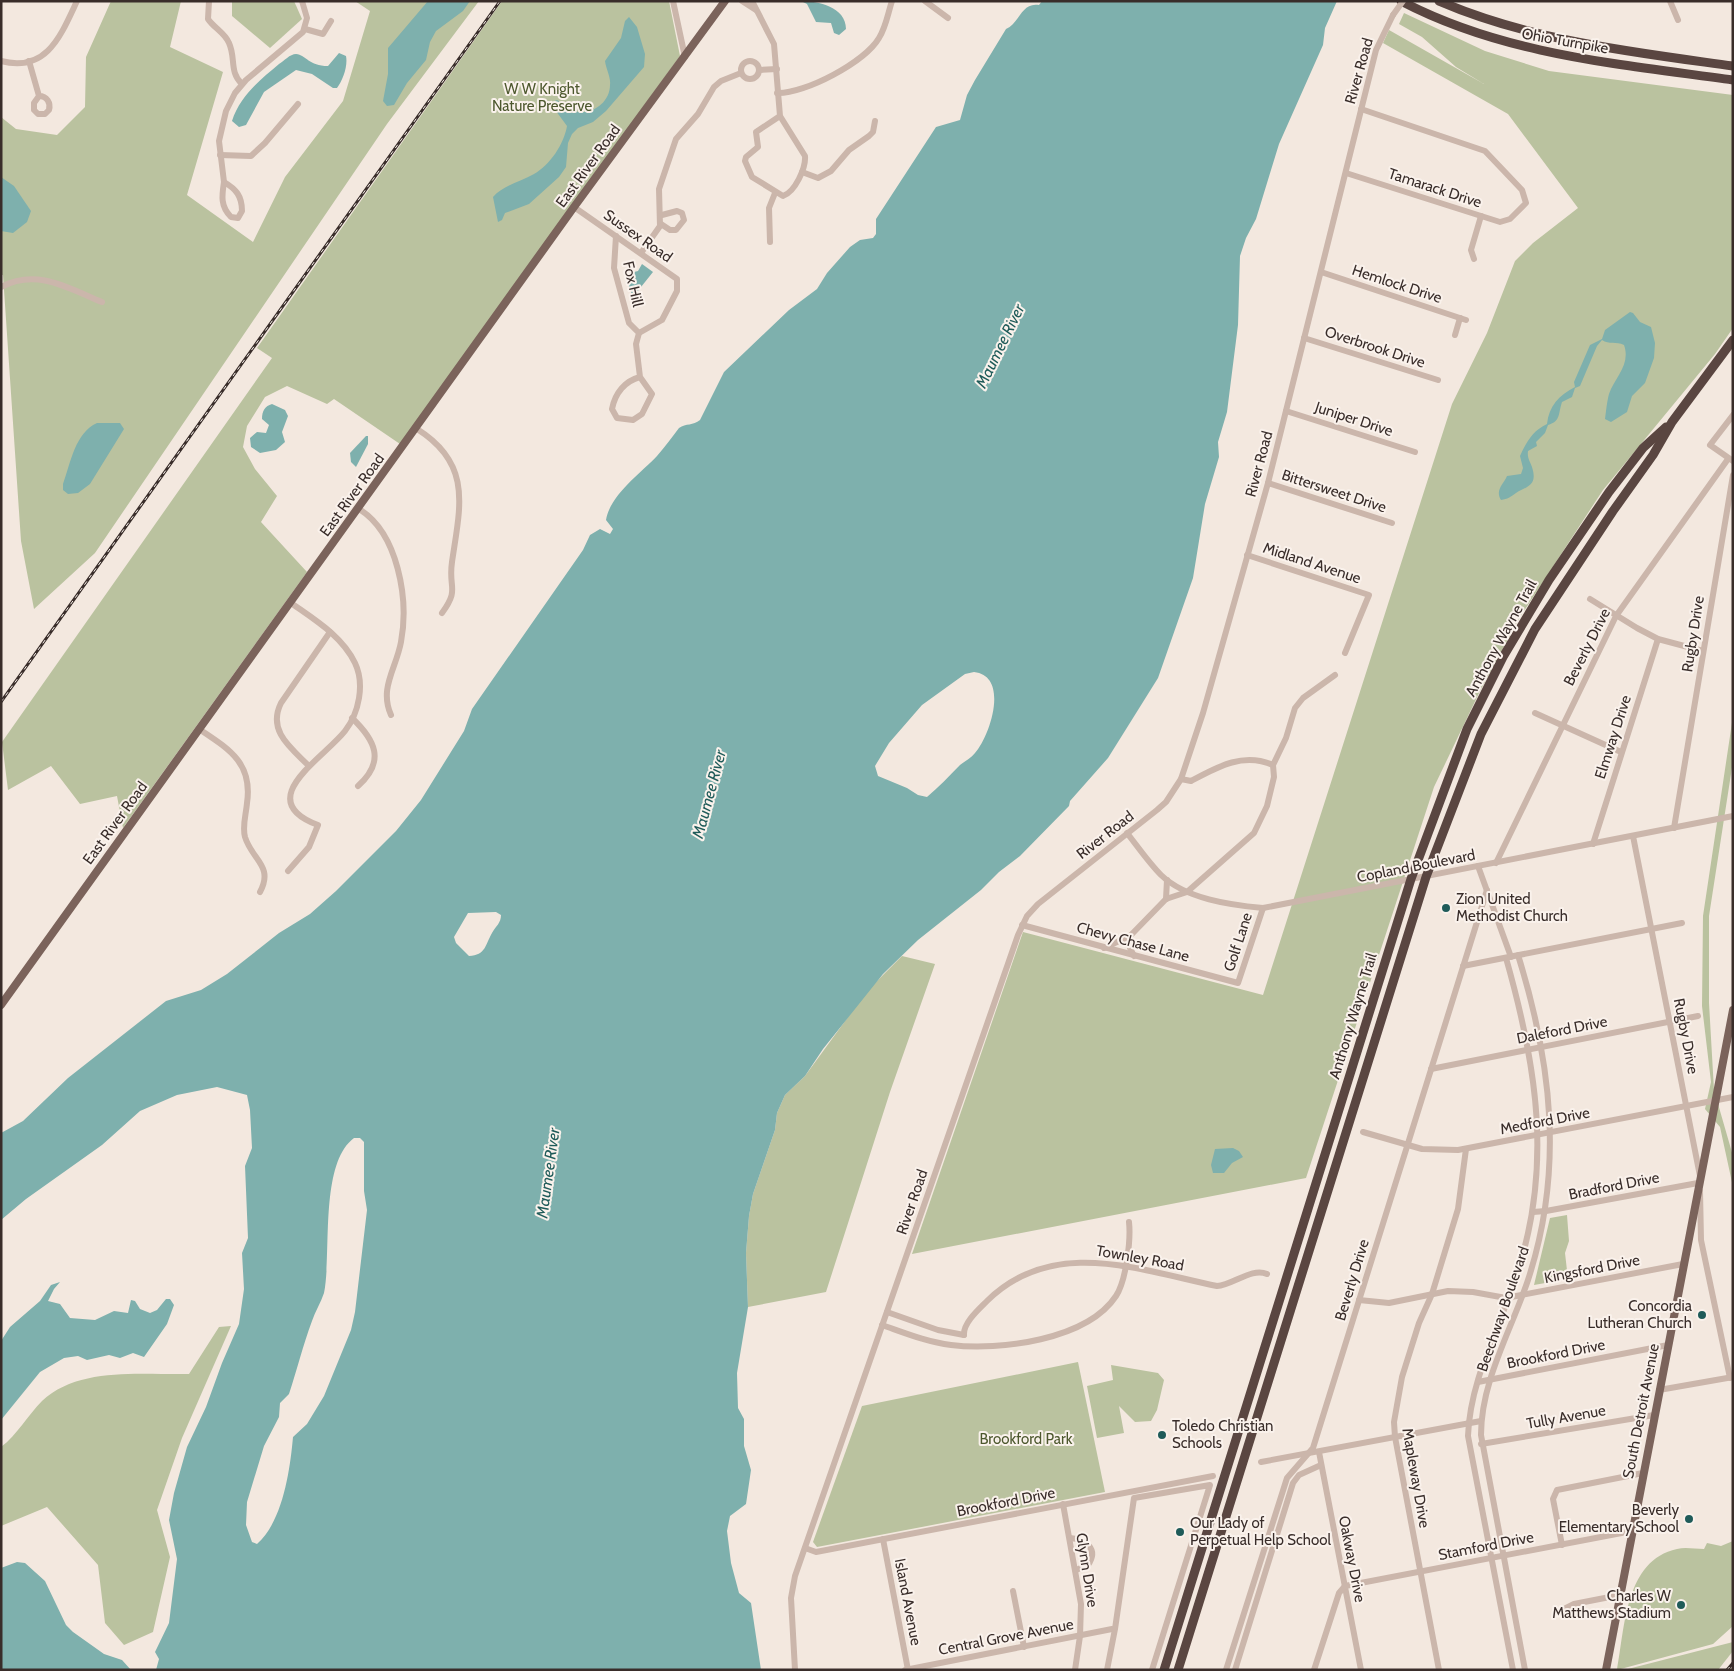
<svg xmlns="http://www.w3.org/2000/svg" width="1734" height="1671" viewBox="0 0 1734 1671" font-family="Cabin,sans-serif">
<style>
.green{fill:#bac29f}
.water{fill:#7eb0ad;fill-rule:evenodd}
.lines{fill:none;stroke-linecap:round;stroke-linejoin:round}
.minor{stroke:#cbb6ab;stroke-width:6}
.major{stroke:#7b635b;stroke-width:8}
.highway{stroke:#5a4641;stroke-width:9}
.rail-casing{stroke:#392d2a;stroke-width:3}
.rail{stroke:#faf2ec;stroke-width:1;stroke-dasharray:4;stroke-linecap:butt}
.minor-bridge{stroke:#cbb6ab;stroke-width:6}
.poi-dot{fill:#1f5b59;stroke:#faf2ec;stroke-width:2}
.labels{text-anchor:middle;dominant-baseline:central;stroke-width:4;stroke-linejoin:round;paint-order:stroke}
.street-label{font-size:15px;fill:#392d2a;stroke:#faf2ec}
.park-label{font-size:15px;fill:#4d582e;stroke:#faf2ec}
.poi-label{font-size:15px;fill:#392d2a;stroke:#faf2ec;text-anchor:start}
.water-label{font-size:16px;font-style:italic;fill:#1f5b59;stroke:#faf2ec}
</style>
<rect width="100%" height="100%" fill="#f3e8df"/>
<g class="green">
<polygon points="111,1 181,1 170,47 223,72 187,195 253,242 285,177 343,101 370,11 355,1 479,1 387,124 95,553 34,609 21,541 3,275 1,275 1,117 16,129 57,135 85,107 86,57"/>
<polygon points="232,1 294,1 302,19 270,48 232,16"/>
<polygon points="502,1 669,1 680,56 400,444 334,399 327,404 287,386 265,397 247,426 243,447 255,469 277,496 261,522 307,572 123,828 117,796 80,804 51,766 8,790 2,742 272,358 257,348"/>
<polygon points="1404,13 1485,51 1549,71 1733,95 1733,328 1715,354 1603,490 1520,617 1480,691 1434,787 1306,1178 912,1254 1023,932 1263,995 1452,404 1487,333 1515,261 1533,243 1578,208 1508,114 1383,43 1389,30 1484,84 1456,67 1422,37 1399,24"/>
<polygon points="1733,716 1733,761 1709,916 1709,1003 1714,1090 1733,1156 1733,1187 1720,1127 1705,1109 1711,1082 1702,1006 1703,916"/>
<polygon points="902,956 935,964 890,1092 826,1292 748,1307 746,1253 749,1216 753,1194 775,1130 777,1113 785,1095 805,1076 867,991"/>
<polygon points="1567,1215 1569,1241 1565,1253 1568,1279 1534,1285 1550,1218"/>
<path d="M231 1326 182 1438 157 1510 170 1557 153 1632 124 1645 105 1623 98 1565 47 1507 1 1526V1447C17 1435 28 1415 42 1401 79 1366 142 1375 189 1374L219 1327Z"/>
<polygon points="1078,1362 1105,1492 817,1547 813,1542 862,1406"/>
<polygon points="1111,1365 1158,1373 1164,1380 1157,1410 1151,1421 1135,1422 1119,1406 1124,1433 1097,1438 1087,1386 1113,1380"/>
<path d="M1733 1541V1626L1713 1644 1617 1670C1625 1628 1625 1560 1677 1549 1685 1547 1695 1549 1704 1549L1707 1543 1721 1546Z"/>
<polygon points="1733,1642 1733,1651 1718,1670 1624,1670"/>
</g>
<g class="water">
<polygon points="428,1 470,1 463,11 436,31 430,42 426,60 407,83 394,105 387,106 383,101 388,74 388,48"/>
<path d="M801 1C818 1 846 7 846 29L839 35 834 33 831 23 816 22 807 4Z"/>
<path d="M1042 1H1337L1325 28 1323 45 1279 144 1256 219 1246 238 1240 256 1238 325 1227 412 1218 442 1219 457 1205 504 1193 578 1158 678 1108 758 1070 801 1069 806 1020 856 999 872 981 890 918 940 883 974 823 1049 805 1076 785 1095 777 1113 775 1130 753 1194 749 1216 746 1253 748 1307 737 1373 738 1408 744 1419V1446L751 1470 746 1504 730 1516 727 1531 731 1563 739 1593 751 1603 761 1670H156L159 1659 155 1652 169 1623 177 1559 169 1520 174 1493 187 1447 206 1407 222 1363 239 1324 244 1289 242 1253 248 1238 245 1166 252 1148 250 1110 247 1095 217 1087 177 1095 140 1111 102 1145 26 1199 1 1220V1133L23 1121 68 1078 166 1001 201 990 227 974 279 933 310 914 336 891 396 831 421 800 464 731 472 709 583 550 590 535 600 529 610 534 613 529 606 520C610 495 640 474 657 456 665 447 672 437 679 428 686 423 693 426 700 420L724 372 789 310 817 289 827 273 850 247 860 240 873 238 876 234V219L936 127 960 120 967 95 975 80 1006 29C1020 23 1021 2 1039 5ZM974 672C1010 676 990 736 975 753 971 758 965 761 960 765 949 776 939 787 927 797L918 795 907 788 878 776 875 766 889 743 922 705 965 674ZM496 912 501 915C501 923 496 926 492 933 485 945 486 955 469 956L456 943 454 937 468 913ZM354 1138H360L364 1142V1191L367 1210 355 1312 351 1330 324 1396 307 1424 293 1437C290 1470 283 1521 257 1544L252 1542 246 1525 247 1502 264 1446 279 1417 280 1403 289 1394C297 1370 303 1345 312 1321 315 1312 321 1302 324 1293 332 1254 319 1164 354 1138Z"/>
<path d="M629 17 637 27 645 54 644 67 606 111 593 122 578 128 572 134 568 143 566 167 559 177 529 204 505 213 502 220 498 222 493 197C503 185 520 182 534 174 550 165 564 144 567 126L550 103 557 100C563 104 567 109 574 111 591 116 610 103 610 85 611 77 606 69 605 61L621 38 625 21Z"/>
<path d="M339 53 346 56C348 66 343 80 337 88H333L312 74 296 70 264 92 246 125 239 127 232 121C240 96 260 80 279 64 284 61 290 54 296 54 306 55 309 66 328 66Z"/>
<polygon points="1,177 14,186 31,211 27,222 13,233 1,231"/>
<polygon points="642,264 653,272 633,297 626,279 630,273 638,271"/>
<path d="M1630 312 1633 313 1640 322 1651 327 1655 343 1654 358 1645 383 1632 396 1627 412 1611 422 1605 419C1606 412 1607 401 1609 394 1615 377 1631 365 1624 345 1616 341 1609 345 1602 340L1597 346 1580 386 1575 388 1572 397 1562 402C1558 414 1561 421 1548 425L1545 433 1536 442 1537 446 1528 451C1527 458 1530 461 1532 467 1538 486 1527 486 1516 493 1510 497 1508 499 1501 500 1495 490 1503 485 1507 476L1521 474 1523 468 1520 456C1526 443 1532 431 1547 424 1549 406 1559 395 1575 387L1574 382 1590 345 1602 339 1605 330Z"/>
<path d="M272 404 285 410 288 416 282 432 285 442 276 450 260 453 251 447 250 438 257 432 266 433 269 425 262 419C262 411 265 406 272 404Z"/>
<path d="M97 423H120L124 429 90 484 78 493 68 494 63 490V484C71 462 75 433 97 423Z"/>
<polygon points="366,436 368,436 368,444 356,467 351,462 350,453"/>
<polygon points="1233,1148 1239,1151 1243,1157 1232,1163 1224,1173 1213,1173 1211,1165 1215,1149"/>
<polygon points="60,1282 54,1289 48,1301 60,1304 70,1318 95,1320 114,1311 128,1313 131,1300 135,1301 140,1309 150,1313 157,1310 166,1299 170,1299 174,1305 167,1324 144,1357 133,1353 120,1358 109,1355 87,1360 78,1356 64,1358 40,1372 1,1420 1,1341 10,1327 40,1301 51,1285"/>
<polygon points="17,1562 25,1563 45,1581 66,1625 73,1632 104,1654 122,1660 131,1670 1,1670 1,1568"/>
</g>
<g class="lines">
<g class="minor">
<path d="M209 1 208 19C214 28 225 33 229 43 236 58 229 72 242 84"/>
<polyline points="673,1 685,57"/>
<polyline points="742,1 756,10"/>
<path d="M752 1 774 44 780 116 805 156C806 168 795 192 783 196L752 177 745 161 746 157 758 147 756 132 780 116"/>
<polyline points="925,1 948,18"/>
<polyline points="1670,1 1678,20"/>
<polyline points="305,29 323,34 331,21"/>
<path d="M1 61C47 73 61 35 77 1"/>
<path d="M29 61 39 96C47 96 51 103 49 110L45 114H38L34 110V103L39 96"/>
<circle cx="750" cy="70" r="9"/>
<polyline points="759,70 777,69"/>
<path d="M777 93C805 94 865 62 879 38 886 27 888 13 892 1"/>
<polyline points="220,155 251,156 265,143 298,104"/>
<polyline points="802,172 818,178 831,171 849,150 869,136 873,132 875,121"/>
<polyline points="1346,173 1500,222 1510,219 1526,203 1522,190 1485,151 1361,109"/>
<polyline points="224,182 219,141 226,111 235,93 246,80 303,32 307,18 302,1"/>
<path d="M224 182C236 189 242 196 242 211L238 218 231 217C220 206 222 195 224 182Z"/>
<polyline points="574,207 677,279 677,291 662,320 639,333"/>
<polyline points="661,224 670,230 676,230 684,220 682,213 677,211 662,215"/>
<path d="M616 236 614 268 629 323 639 333 636 344 640 377C625 381 615 393 612 409L617 418 633 420 642 414 652 394 640 377"/>
<polyline points="770,242 769,208 775,193"/>
<polyline points="641,253 660,226 659,189 676,139 698,114 714,87 721,81 741,73"/>
<polyline points="1474,259 1471,250 1481,216"/>
<polyline points="1321,272 1466,320"/>
<path d="M1 287C37 268 68 288 102 302"/>
<polyline points="1455,335 1460,318"/>
<polyline points="1304,338 1438,380"/>
<polyline points="1286,411 1415,452"/>
<polyline points="1733,415 1710,445 1733,461"/>
<path d="M417 429C473 464 460 507 452 562 448 589 460 588 442 613"/>
<polyline points="1268,483 1392,523"/>
<path d="M359 509C398 533 409 599 401 642 396 669 379 688 391 715"/>
<polyline points="1247,555 1369,595 1345,653"/>
<polyline points="1590,599 1637,628 1658,639 1703,651"/>
<polyline points="1535,713 1621,752"/>
<path d="M352 718C375 740 386 761 358 786"/>
<path d="M199 729C229 749 253 763 247 803 246 815 242 826 245 837 252 860 274 866 260 892"/>
<path d="M309 766C291 748 267 731 281 703L330 632"/>
<path d="M1181 779 1191 781C1217 767 1243 752 1273 765"/>
<polyline points="1674,828 1733,475"/>
<path d="M1127 833C1138 847 1149 863 1161 875 1186 899 1230 905 1263 908L1733 816"/>
<polyline points="1633,836 1700,1176"/>
<polyline points="1593,844 1658,639"/>
<polyline points="1496,863 1616,616 1728,459"/>
<polyline points="1478,866 1511,957"/>
<path d="M288 871 309 847 318 825C251 800 323 759 345 731 359 713 365 684 355 663 342 636 315 620 291 603"/>
<polyline points="1166,899 1167,880"/>
<polyline points="1022,925 1238,983 1263,908"/>
<polyline points="1130,936 1130,948 1134,956"/>
<polyline points="1104,948 1130,936 1166,899 1187,892 1254,833 1267,806 1274,777 1273,765 1286,738 1295,708 1303,698 1335,675"/>
<path d="M1518 955C1552 1064 1564 1170 1528 1280 1511 1331 1481 1381 1481 1435L1525 1670"/>
<path d="M1506 958C1537 1067 1553 1167 1516 1277 1499 1329 1470 1380 1468 1436L1513 1670"/>
<polyline points="1463,966 1682,923"/>
<polyline points="1431,1069 1698,1016"/>
<polyline points="1363,1132 1422,1149 1458,1150 1733,1097"/>
<polyline points="1700,1191 1701,1240 1730,1378"/>
<polyline points="1533,1212 1546,1211 1698,1183"/>
<polyline points="1359,1300 1389,1303 1448,1291 1473,1292 1506,1298 1683,1264"/>
<polyline points="887,1312 938,1330 964,1335"/>
<path d="M882 1325C905 1333 927 1342 951 1345 999 1351 1087 1340 1116 1296 1126 1281 1131 1240 1129 1222"/>
<path d="M964 1335C963 1323 979 1309 987 1301 1053 1236 1139 1270 1217 1286 1233 1285 1252 1267 1267 1274"/>
<polyline points="1478,1382 1668,1345"/>
<polyline points="1659,1390 1733,1377"/>
<polyline points="1481,1444 1654,1415"/>
<polyline points="1319,1452 1361,1670"/>
<polyline points="1261,1462 1481,1421"/>
<polyline points="1063,1504 1081,1604 1080,1636 1075,1670"/>
<path d="M1070 1538C1086 1539 1099 1549 1088 1565L1076 1570"/>
<polyline points="883,1539 908,1670"/>
<polyline points="1562,1545 1553,1499 1557,1490 1643,1473"/>
<polyline points="805,1548 816,1552 1213,1476"/>
<polyline points="1013,1591 1024,1647"/>
<polyline points="1558,1612 1574,1604 1620,1595"/>
<polyline points="795,1670 791,1598 795,1576 1018,935 1027,916 1038,904 1157,810 1166,802 1181,779 1203,713 1268,483 1376,50 1393,15"/>
<polyline points="905,1670 1112,1629"/>
<polyline points="1107,1670 1115,1629 1134,1498 1210,1485 1152,1670"/>
<polyline points="1226,1670 1287,1478 1313,1448 1487,890"/>
<polyline points="1235,1670 1293,1483 1299,1475 1321,1465"/>
<polyline points="1314,1670 1339,1593 1345,1586 1632,1531"/>
<polyline points="1439,1670 1395,1437 1394,1422 1402,1377 1419,1323 1432,1294 1458,1209 1466,1149"/>
</g>
<g class="major">
<polyline points="1,1005 574,207 725,1"/>
<polyline points="1606,1670 1733,1010"/>
</g>
<g class="highway">
<path d="M1401 1C1504 55 1619 64 1733 80"/>
<path d="M1439 1C1532 41 1633 52 1733 66"/>
<polyline points="1164,1670 1411,879 1467,729 1503,657 1549,580 1609,492 1643,448 1666,427"/>
<polyline points="1178,1670 1426,877 1481,734 1535,629 1613,511 1653,455 1672,422 1733,340"/>
</g>
<g class="rail-casing">
<g id="rail">
<polyline points="1,702 500,1"/>
<polyline points="1727,1670 1733,1663"/>
</g>
</g>
<use href="#rail" class="rail"/>
<polyline class="minor-bridge" points="1393,15 1403,1"/>
</g>
<g class="poi-dot">
<circle cx="1446" cy="908" r="5"/>
<circle cx="1702" cy="1315" r="5"/>
<circle cx="1162" cy="1435" r="5"/>
<circle cx="1689" cy="1519" r="5"/>
<circle cx="1180" cy="1532" r="5"/>
<circle cx="1681" cy="1605" r="5"/>
</g>
<g class="labels">
<g class="street-label">
<text transform="translate(1565 41) rotate(10)">Ohio Turnpike</text>
<text transform="translate(1359 71) rotate(-74)">River Road</text>
<text transform="translate(588 166) rotate(-54)">East River Road</text>
<text transform="translate(1435 188) rotate(18)">Tamarack Drive</text>
<text transform="translate(638 236) rotate(35)">Sussex Road</text>
<text transform="translate(633 284) rotate(77)">Fox Hill</text>
<text transform="translate(1397 284) rotate(18)">Hemlock Drive</text>
<text transform="translate(1375 347) rotate(18)">Overbrook Drive</text>
<text transform="translate(1354 419) rotate(18)">Juniper Drive</text>
<text transform="translate(1259 464) rotate(-75)">River Road</text>
<text transform="translate(1334 491) rotate(18)">Bittersweet Drive</text>
<text transform="translate(352 495) rotate(-54)">East River Road</text>
<text transform="translate(1312 563) rotate(18)">Midland Avenue</text>
<text transform="translate(1693 634) rotate(-81)">Rugby Drive</text>
<text transform="translate(1501 638) rotate(-61)">Anthony Wayne Trail</text>
<text transform="translate(1587 647) rotate(-63)">Beverly Drive</text>
<text transform="translate(1613 737) rotate(-72)">Elmway Drive</text>
<text transform="translate(115 823) rotate(-54)">East River Road</text>
<text transform="translate(1105 835) rotate(-38)">River Road</text>
<text transform="translate(1416 866) rotate(-11)">Copland Boulevard</text>
<text transform="translate(1133 942) rotate(15)">Chevy Chase Lane</text>
<text transform="translate(1238 942) rotate(-72)">Golf Lane</text>
<text transform="translate(1353 1016) rotate(-73)">Anthony Wayne Trail</text>
<text transform="translate(1562 1030) rotate(-11)">Daleford Drive</text>
<text transform="translate(1686 1036) rotate(79)">Rugby Drive</text>
<text transform="translate(1545 1121) rotate(-11)">Medford Drive</text>
<text transform="translate(1614 1186) rotate(-11)">Bradford Drive</text>
<text transform="translate(912 1202) rotate(-71)">River Road</text>
<text transform="translate(1140 1258) rotate(10)">Townley Road</text>
<text transform="translate(1592 1269) rotate(-11)">Kingsford Drive</text>
<text transform="translate(1352 1280) rotate(-73)">Beverly Drive</text>
<text transform="translate(1503 1309) rotate(-71)">Beechway Boulevard</text>
<text transform="translate(1556 1354) rotate(-11)">Brookford Drive</text>
<text transform="translate(1641 1411) rotate(-79)">South Detroit Avenue</text>
<text transform="translate(1566 1417) rotate(-10)">Tully Avenue</text>
<text transform="translate(1416 1478) rotate(80)">Mapleway Drive</text>
<text transform="translate(1006 1502) rotate(-11)">Brookford Drive</text>
<text transform="translate(1486 1546) rotate(-11)">Stamford Drive</text>
<text transform="translate(1352 1559) rotate(79)">Oakway Drive</text>
<text transform="translate(1087 1570) rotate(81)">Glynn Drive</text>
<text transform="translate(908 1602) rotate(79)">Island Avenue</text>
<text transform="translate(1006 1637) rotate(-11)">Central Grove Avenue</text>
</g>
<g class="park-label">
<text x="542" y="89">W W Knight<tspan x="542" dy="17">Nature Preserve</tspan></text>
<text x="1026" y="1439">Brookford Park</text>
</g>
<g class="poi-label">
<text x="1456" y="899">Zion United<tspan x="1456" dy="17">Methodist Church</tspan></text>
<text x="1692" y="1306" text-anchor="end">Concordia<tspan x="1692" dy="17">Lutheran Church</tspan></text>
<text x="1172" y="1426">Toledo Christian<tspan x="1172" dy="17">Schools</tspan></text>
<text x="1679" y="1510" text-anchor="end">Beverly<tspan x="1679" dy="17">Elementary School</tspan></text>
<text x="1190" y="1523">Our Lady of<tspan x="1190" dy="17">Perpetual Help School</tspan></text>
<text x="1671" y="1596" text-anchor="end">Charles W<tspan x="1671" dy="17">Matthews Stadium</tspan></text>
</g>
<g class="water-label">
<text transform="translate(1000 346) rotate(-64)">Maumee River</text>
<text transform="translate(709 794) rotate(-75)">Maumee River</text>
<text transform="translate(548 1173) rotate(-82)">Maumee River</text>
</g>
</g>
<rect width="1734" height="1671" fill="none" stroke="#392d2a" stroke-width="5"/>
</svg>
